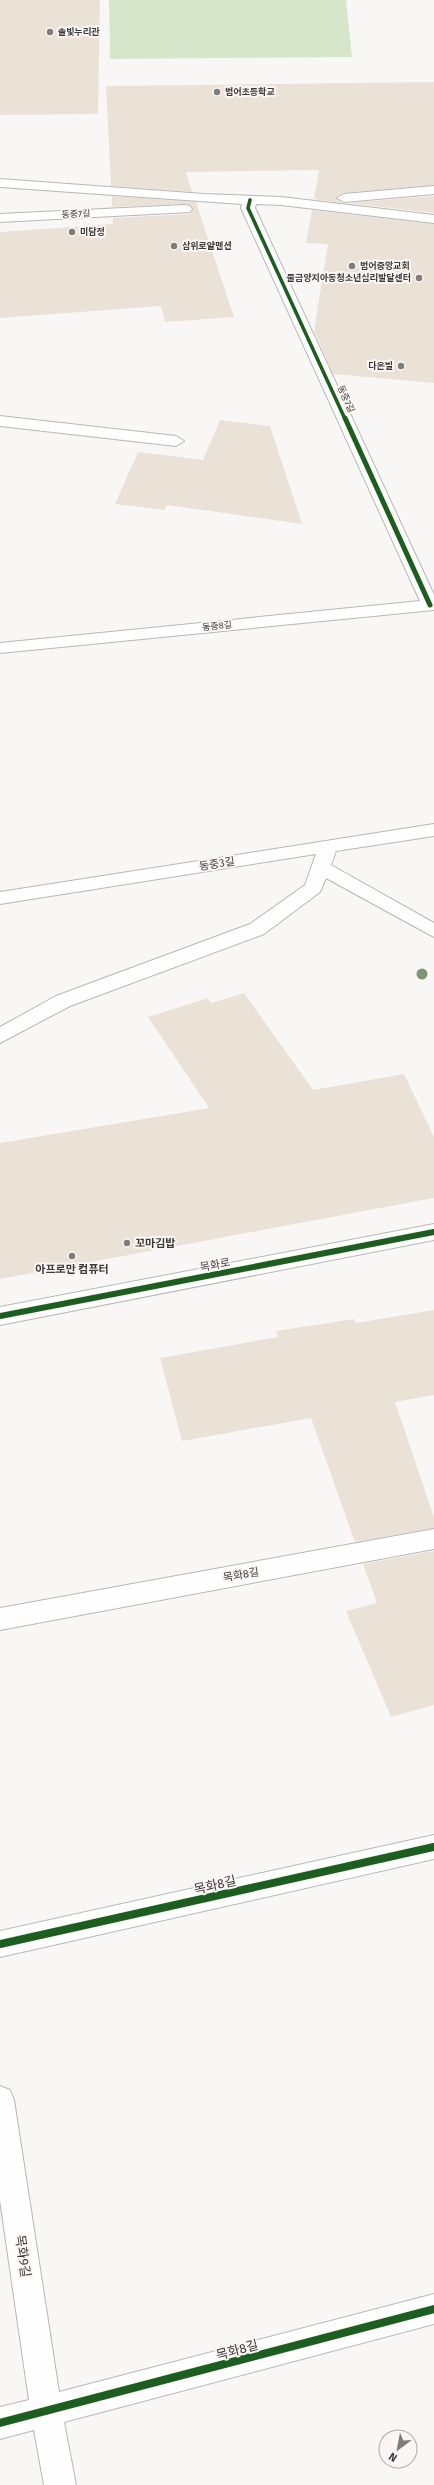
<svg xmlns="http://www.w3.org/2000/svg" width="434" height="2485" viewBox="0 0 434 2485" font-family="'Fira Sans','Noto Sans KR',sans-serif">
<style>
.green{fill:#d6e6cb}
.building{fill:#ebe2d7}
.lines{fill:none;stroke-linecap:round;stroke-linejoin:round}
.minor-casing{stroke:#b9b7b6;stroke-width:2}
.minor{fill:#fefefe;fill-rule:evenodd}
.cycleway-far3-casing{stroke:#fbf6f3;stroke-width:5}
.cycleway-far2-casing{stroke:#fbf6f3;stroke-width:7}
.cycleway-far1-casing{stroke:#fbf6f3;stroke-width:8}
.cycleway-casing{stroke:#fbf6f3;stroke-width:10}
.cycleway-far3{stroke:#1b5e20;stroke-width:3.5}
.cycleway-far2{stroke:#1b5e20;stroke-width:5}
.cycleway-far1{stroke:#1b5e20;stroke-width:6}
.cycleway{stroke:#1b5e20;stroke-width:8}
.tree{fill:#829374}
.poi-dot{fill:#7f7d7b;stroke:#fbf6f3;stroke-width:1.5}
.labels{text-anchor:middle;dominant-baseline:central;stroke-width:4;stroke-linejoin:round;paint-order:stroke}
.far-poi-label{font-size:9px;font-weight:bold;fill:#3d3b3a;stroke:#fbf6f3;text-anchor:start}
.far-street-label{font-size:9px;fill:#3d3b3a;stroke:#fbf6f3}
.street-label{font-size:11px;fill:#3d3b3a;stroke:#fbf6f3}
.poi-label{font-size:11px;font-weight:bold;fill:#3d3b3a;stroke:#fbf6f3;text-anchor:start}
.near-street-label{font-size:13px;fill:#3d3b3a;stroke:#fbf6f3}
</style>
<rect width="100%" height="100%" fill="#f9f7f5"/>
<polygon class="green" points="109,0 346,0 352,57 110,59"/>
<g class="building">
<polygon points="0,0 100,0 98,114 0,115"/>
<polygon points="434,82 434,185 344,193 336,197 342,203 314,199 319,170 186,172 192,192 111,186 106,86"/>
<polygon points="112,196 196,202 234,317 165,322 161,306 0,318 0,232 113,224 113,218 190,214 193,210 191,205 185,204 112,207"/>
<polygon points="434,196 434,213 347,203"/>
<polygon points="312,210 434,224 434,383 333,374 314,331 328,244 306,243"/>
<polygon points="220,420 270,426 302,524 167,505 165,510 115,504 138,452 203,460"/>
<polygon points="244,993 313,1090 404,1074 434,1137 434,1198 0,1279 0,1143 209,1108 148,1017 208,998 211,1003"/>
<polygon points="434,1310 434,1395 395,1402 434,1517 434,1528 355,1542 311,1418 182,1441 160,1358 278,1337 276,1331 354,1319 356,1323"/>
<polygon points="434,1551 434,1705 391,1717 346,1611 377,1603 363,1564"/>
</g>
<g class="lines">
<g class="minor-casing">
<g id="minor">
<polygon points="0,179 204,194 281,197 434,215 434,223 281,205 256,204 255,208 434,595 434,610 0,653 0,643 420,601 241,208 242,204 0,187"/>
<polygon points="434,186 434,194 344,202 337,198 344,194"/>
<polygon points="185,205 190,206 192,209 190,212 0,222 0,214"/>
<polygon points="0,416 176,436 184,441 176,446 0,426"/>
<polygon points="434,824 434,836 336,851 331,865 434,923 434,937 326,878 320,892 264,934 70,1006 0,1043 0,1027 56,996 250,924 305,885 316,854 0,904 0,892"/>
<polygon points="434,1224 434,1240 0,1325 0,1307"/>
<polygon points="434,1529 434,1549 0,1630 0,1608"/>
<polygon points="434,1835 434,1859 0,1957 0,1931"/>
<polygon points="0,2086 10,2090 14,2100 59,2392 434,2294 434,2324 64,2422 76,2485 44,2485 34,2430 0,2439 0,2407 29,2400 0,2200"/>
</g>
</g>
<use href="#minor" class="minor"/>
<g class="cycleway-far3-casing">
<polyline id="cycleway-far3" points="250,200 248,208 345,419"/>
</g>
<g class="cycleway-far2-casing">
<polyline id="cycleway-far2" points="345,418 430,605"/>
</g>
<g class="cycleway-far1-casing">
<polyline id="cycleway-far1" points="0,1316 434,1232"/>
</g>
<g class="cycleway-casing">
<g id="cycleway">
<polyline points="0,1944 434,1847"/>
<polyline points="0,2423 434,2309"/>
</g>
</g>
<use href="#cycleway-far3" class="cycleway-far3"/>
<use href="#cycleway-far2" class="cycleway-far2"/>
<use href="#cycleway-far1" class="cycleway-far1"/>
<use href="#cycleway" class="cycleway"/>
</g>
<circle class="tree" cx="422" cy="974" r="5.5"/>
<g class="poi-dot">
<circle cx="50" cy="32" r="4"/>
<circle cx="217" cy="92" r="4"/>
<circle cx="72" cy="232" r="4"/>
<circle cx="174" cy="246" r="4"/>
<circle cx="352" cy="266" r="4"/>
<circle cx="419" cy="278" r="4"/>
<circle cx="401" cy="366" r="4"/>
<circle cx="127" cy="1243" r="4"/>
<circle cx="72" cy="1256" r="4"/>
</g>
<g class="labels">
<g class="far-poi-label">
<text x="58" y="32">솔빛누리관</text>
<text x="225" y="92">범어초등학교</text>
<text x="80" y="232">미담정</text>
<text x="182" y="246">삼위로얄맨션</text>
<text x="360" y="266">범어중앙교회</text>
<text x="411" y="278" text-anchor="end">물금양지아동청소년심리발달센터</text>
<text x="393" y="366" text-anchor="end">다온빌</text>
</g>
<g class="far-street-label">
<text transform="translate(76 214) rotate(-3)">동중7길</text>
<text transform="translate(346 399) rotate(66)">동중7길</text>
<text transform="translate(217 626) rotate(-6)">동중8길</text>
</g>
<g class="street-label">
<text transform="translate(217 864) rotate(-9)">동중3길</text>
<text transform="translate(215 1265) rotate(-11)">목화로</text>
<text transform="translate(241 1575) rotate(-10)">목화8길</text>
</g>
<g class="poi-label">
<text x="135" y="1243">꼬마김밥</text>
<text x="72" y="1269" text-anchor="middle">아프로만 컴퓨터</text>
</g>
<g class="near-street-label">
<text transform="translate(215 1885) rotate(-13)">목화8길</text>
<text transform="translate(23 2256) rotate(82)">목화9길</text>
<text transform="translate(237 2350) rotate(-15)">목화8길</text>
</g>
</g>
<g transform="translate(398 2449) rotate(212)"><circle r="19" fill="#fbf6f3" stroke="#afaba9"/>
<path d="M0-3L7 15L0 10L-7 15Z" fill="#7f7d7b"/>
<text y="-6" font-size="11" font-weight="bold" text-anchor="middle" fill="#3d3b3a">N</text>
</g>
</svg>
